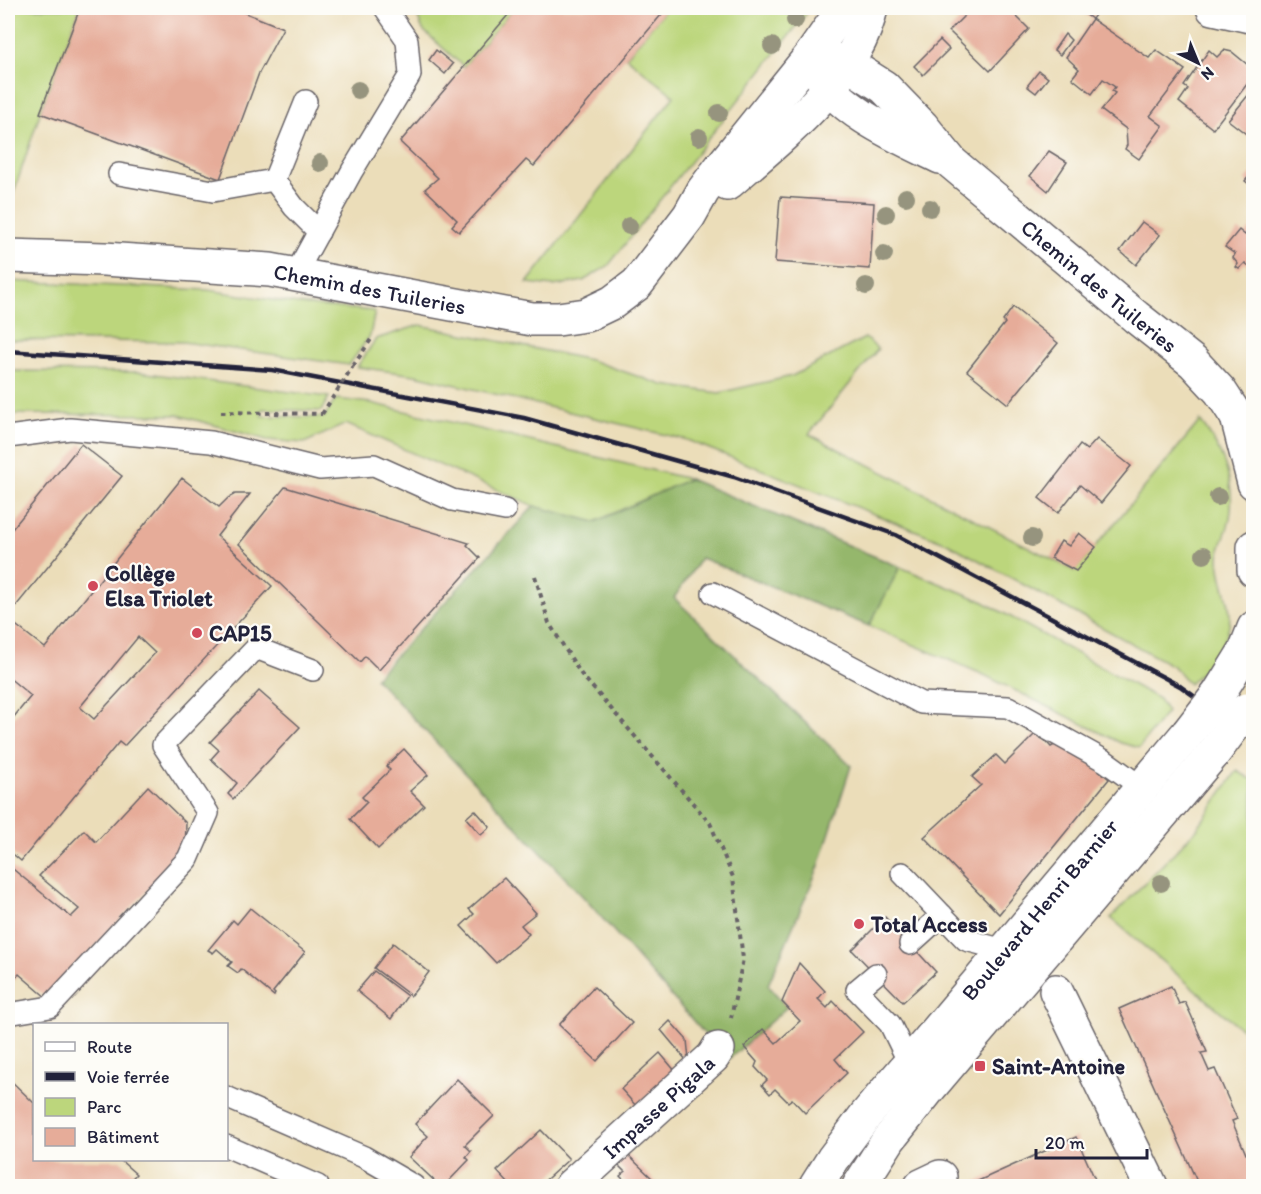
<svg xmlns="http://www.w3.org/2000/svg" width="1261" height="1194" viewBox="0 0 1261 1194" font-family="Itim,sans-serif">
<style>
.green{fill:#bcd67c;stroke:#6f7c5c;stroke-width:1.5}
.forest{fill:#95b76c;stroke:#5c6c54;stroke-width:1.5}
.building{fill:#e6ac99;fill-rule:evenodd}
.lines{fill:none;stroke-linecap:round;stroke-linejoin:round}
.lane-casing{stroke:#686367;stroke-width:24}
.street-casing{stroke:#686367;stroke-width:36}
.secondary-casing{stroke:#686367;stroke-width:36}
.path{stroke:#686367;stroke-width:4;stroke-dasharray:4.5 4.5;stroke-linecap:butt}
.lane{stroke:#fff;stroke-width:21}
.street{stroke:#fff;stroke-width:33}
.secondary{stroke:#fff;stroke-width:33}
.rail{stroke:#22223b;stroke-width:4.5}
.secondary-bridge-casing{stroke:#686367;stroke-width:36;stroke-linecap:butt}
.path-bridge{stroke:#686367;stroke-width:4;stroke-dasharray:4.5 4.5;stroke-linecap:butt}
.secondary-bridge{stroke:#fff;stroke-width:33}
.tree{fill:#96947e}
.poi-dot{fill:#d1495b;stroke:#fdfcf7;stroke-width:2}
.labels{text-anchor:middle;dominant-baseline:central;stroke-width:4.5;stroke-linejoin:round;paint-order:stroke}
.street-label{font-size:22px;fill:#22223b;stroke:#fdfcf7}
.poi-label{font-size:22px;font-weight:bold;fill:#22223b;stroke:#fdfcf7;text-anchor:start}
</style>
<rect width="100%" height="100%" fill="#fdfcf7"/>
<filter id="ink" filterUnits="userSpaceOnUse"><feTurbulence type="fractalNoise" baseFrequency=".0167" numOctaves="2"/><feDisplacementMap in="SourceGraphic" scale="12" xChannelSelector="R" yChannelSelector="G"/><feConvolveMatrix kernelMatrix="1 2 1 2 8 2 1 2 1" color-interpolation-filters="sRGB"/></filter>
<filter id="wash" filterUnits="userSpaceOnUse"><feTurbulence type="fractalNoise" baseFrequency=".008" numOctaves="4" result="noise"/><feDisplacementMap in="SourceGraphic" scale="24" xChannelSelector="R" yChannelSelector="G"/><feGaussianBlur stdDeviation="1.35" result="paint"/><feColorMatrix in="noise" values="0 0 0 0 0 0 0 0 0 0 0 0 0 0 0 0 0 1.4 0 .05"/><feComposite in="paint" operator="in"/></filter>
<g filter="url(#wash)">
<rect width="100%" height="100%" fill="#ebddb9"/>
<g class="green">
<polygon points="8,8 80,8 40,113 8,210"/>
<polygon points="414,8 514,8 464,67 423,30"/>
<polygon points="667,8 811,8 608,266 583,281 553,286 527,283 674,96 626,57"/>
<polygon points="8,281 208,290 298,304 375,311 370,336 349,365 183,342 8,340"/>
<path d="M420 325 590 360 663 385 719 393 792 376 865 338 878 349 809 434 1075 571 1200 421C1222 449 1236 481 1230 518 1228 531 1220 543 1219 557 1219 575 1226 590 1229 606 1235 638 1211 664 1189 684L1173 666 947 543 687 440 415 375 357 367 376 339Z"/>
<polygon points="8,371 139,372 329,397 321,411 262,409 262,416 324,417 336,399 371,403 689,479 595,522 534,506 346,424 304,443 267,440 178,415 8,414"/>
<polygon points="900,567 982,601 1159,699 1167,712 1139,748 1121,743 982,674 869,626"/>
<polygon points="1237,771 1253,780 1253,1039 1111,918 1196,830"/>
</g>
<polygon class="forest" points="689,479 900,567 869,626 701,558 674,598 851,766 819,866 768,985 787,1007 729,1059 718,1049 587,901 375,678 534,506 595,522"/>
<g id="blocks">
<g class="building">
<polygon points="80,8 233,8 283,28 259,73 220,179 40,113"/>
<polygon points="514,8 667,8 534,166 526,160 459,232 452,226 457,220 425,189 438,178 400,142"/>
<polygon points="972,8 1008,8 1029,29 990,71 949,31"/>
<polygon points="1085,8 1100,8 1092,19 1149,58 1156,50 1185,70 1150,116 1163,126 1139,159 1125,149 1127,145 1126,129 1101,110 1115,93 1112,91 1115,87 1103,79 1092,94 1072,78 1079,69 1066,57 1092,19 1082,12"/>
<polygon points="1065,34 1071,40 1060,55 1054,50"/>
<polygon points="940,40 949,49 923,75 914,66"/>
<polygon points="436,50 453,64 445,74 429,60"/>
<polygon points="1209,50 1217,57 1224,50 1232,52 1254,70 1254,75 1213,129 1179,102 1188,89 1184,86"/>
<polygon points="1039,71 1048,78 1036,93 1027,86"/>
<polygon points="1254,88 1254,140 1228,120"/>
<polygon points="1049,151 1067,162 1048,191 1030,176"/>
<polygon points="1254,171 1254,188 1245,181"/>
<polygon points="780,197 874,203 870,269 775,262"/>
<polygon points="1142,222 1160,235 1136,265 1120,251"/>
<polygon points="1254,225 1254,270 1245,263 1239,269 1236,267 1238,264 1233,258 1235,254 1225,247 1239,230 1245,235"/>
<polygon points="1013,307 1058,343 1008,404 967,371 1005,323 1003,321"/>
<polygon points="1097,439 1131,466 1101,503 1080,485 1058,513 1039,498 1080,445 1087,450"/>
<polygon points="81,444 122,476 12,611 8,607 8,534"/>
<path d="M182 478 219 507 228 498 235 494H250L217 536 272 586 124 746 119 742 21 861 8 850V724L31 696 8 677V619L45 648ZM138 637 155 653 94 719 80 707Z"/>
<polygon points="285,487 469,543 467,545 480,558 379,670 365,656 360,662 239,544"/>
<polygon points="1079,533 1096,547 1076,571 1051,558 1061,541 1069,546"/>
<polygon points="259,691 300,727 233,799 228,794 237,783 211,759 219,750 210,742"/>
<polygon points="1037,732 1051,747 1058,743 1069,744 1109,779 999,914 924,837 981,785 972,777 996,755 1005,764"/>
<polygon points="404,749 428,775 410,791 424,805 378,849 350,819 367,802 362,797 390,770 386,766"/>
<polygon points="148,786 186,823 185,850 47,998 19,974 12,982 8,979 8,865 71,917 79,909 39,876 84,830 96,842"/>
<polygon points="475,810 490,827 481,835 466,818"/>
<polygon points="504,878 536,913 521,925 529,934 496,963 461,926 474,914 469,909"/>
<polygon points="250,908 305,952 273,992 275,994 274,996 241,969 238,973 228,966 232,962 217,949 213,953 208,950 233,920 237,924"/>
<polygon points="885,917 936,972 903,1002 852,950"/>
<polygon points="393,943 429,972 411,996 374,968"/>
<polygon points="799,963 825,991 818,999 827,1008 833,1001 863,1032 835,1059 847,1073 805,1113 792,1099 788,1102 775,1089 770,1094 762,1085 767,1080 755,1067 757,1062 744,1047 763,1029 776,1043 800,1021 782,1002"/>
<polygon points="374,971 407,996 391,1019 357,991"/>
<polygon points="1171,986 1179,1004 1185,1002 1191,1015 1207,1052 1201,1053 1209,1071 1215,1069 1237,1119 1232,1121 1246,1154 1252,1151 1254,1153 1254,1186 1199,1186 1119,1009"/>
<polygon points="594,987 632,1023 597,1061 559,1025"/>
<polygon points="670,1021 687,1040 689,1060 687,1061 661,1030"/>
<polygon points="660,1053 676,1072 637,1107 621,1089"/>
<polygon points="8,1078 34,1103 34,1160 120,1160 136,1174 125,1186 8,1186"/>
<polygon points="457,1079 494,1116 465,1145 471,1151 466,1157 469,1160 444,1186 440,1186 409,1157 428,1136 415,1124"/>
<polygon points="541,1130 569,1159 539,1186 506,1186 509,1184 497,1171"/>
<polygon points="1076,1137 1098,1186 967,1186"/>
<polygon points="627,1154 658,1184 655,1186 630,1186 620,1176 625,1172 617,1164"/>
</g>
</g>
</g>
<g filter="url(#ink)">
<use href="#blocks" fill-opacity="0" stroke="#686367" stroke-width="1.5"/>
<g class="lines">
<g class="lane-casing">
<g id="lane">
<polyline points="119,174 213,191 274,180 294,207 319,232"/>
<polyline points="274,180 306,101"/>
<polyline points="295,275 352,171 410,75 407,40 385,8"/>
<polyline points="8,437 70,429 211,442 320,469 374,465 452,500 505,510"/>
<polyline points="713,593 921,703 1008,707 1105,761 1141,787"/>
<polyline points="902,873 942,915"/>
<polyline points="910,944 942,915 966,940 1004,950"/>
<polyline points="876,974 857,990 890,1024 909,1063"/>
<polyline points="8,1014 50,1007 188,859 208,813 163,745 256,648 313,670"/>
<polyline points="226,1097 364,1157 414,1186"/>
<polyline points="226,1146 318,1186"/>
</g>
</g>
<g class="street-casing">
<g id="street">
<polyline points="1213,8 1254,17"/>
<path id="s1" d="M812 54 846 63 884 87 922 126 952 163 1136 317 1193 362 1220 391 1237 417 1254 434"/>
<path d="M818 70C835 110 903 139 940 157"/>
<path d="M727 184C780 138 856 80 871 8"/>
<path id="s2" d="M8 256 104 259 270 270 532 319H558L586 315 613 302 637 284 689 216 703 191 721 167 812 54 844 8"/>
<polyline points="1237,417 1254,483"/>
<polyline points="1056,991 1151,1186"/>
<path id="s3" d="M571 1186 713 1057 718 1049"/>
<polyline points="921,1186 940,1177"/>
</g>
</g>
<g class="secondary-casing">
<g id="secondary">
<polyline points="1254,547 1254,570"/>
<polyline points="1219,693 1245,651 1254,628"/>
<path id="s4" d="M816 1186 833 1159 866 1115 1188 733"/>
<polyline points="859,1186 889,1139 932,1085 1213,754"/>
</g>
</g>
<g class="path">
<polyline points="353,366 372,338"/>
<polyline points="221,412 322,414"/>
<polyline points="535,576 549,623 581,674 710,823 733,877 743,959 731,1018"/>
</g>
<use href="#lane" class="lane"/>
<use href="#street" class="street"/>
<use href="#secondary" class="secondary"/>
<polyline class="rail" points="8,351 272,370 524,418 734,477 896,535 1180,686 1254,739"/>
<g class="secondary-bridge-casing">
<g id="secondary-bridge">
<polyline points="1188,733 1219,693"/>
<polyline points="1213,754 1246,710"/>
</g>
</g>
<polyline class="path-bridge" points="322,414 353,366"/>
<use href="#secondary-bridge" class="secondary-bridge"/>
</g>
<g class="tree">
<circle cx="795" cy="20" r="9"/>
<circle cx="772" cy="46" r="9"/>
<circle cx="358" cy="90" r="9"/>
<circle cx="719" cy="113" r="9"/>
<circle cx="699" cy="137" r="9"/>
<circle cx="320" cy="163" r="9"/>
<circle cx="906" cy="197" r="9"/>
<circle cx="930" cy="208" r="9"/>
<circle cx="886" cy="214" r="9"/>
<circle cx="629" cy="226" r="9"/>
<circle cx="884" cy="254" r="9"/>
<circle cx="866" cy="286" r="9"/>
<circle cx="1218" cy="497" r="9"/>
<circle cx="1032" cy="538" r="9"/>
<circle cx="1204" cy="555" r="9"/>
<circle cx="1161" cy="883" r="9"/>
</g>
</g>
<g class="poi-dot">
<circle cx="93" cy="586" r="6"/>
<circle cx="197" cy="633" r="6"/>
<circle cx="859" cy="924" r="6"/>
<rect x="974" y="1060" width="12" height="12" rx="3"/>
</g>
<g class="labels">
<g class="street-label">
<text stroke="none"><textPath href="#s1" startOffset="374">Chemin des Tuileries</textPath></text>
<text stroke="none"><textPath href="#s2" startOffset="364">Chemin des Tuileries</textPath></text>
<text stroke="none"><textPath href="#s4" startOffset="356">Boulevard Henri Barnier</textPath></text>
<text stroke="none"><textPath href="#s3" startOffset="118">Impasse Pigala</textPath></text>
</g>
<g class="poi-label">
<text x="105" y="573">Collège<tspan x="105" dy="25">Elsa Triolet</tspan></text>
<text x="209" y="633">CAP15</text>
<text x="871" y="924">Total Access</text>
<text x="992" y="1066">Saint-Antoine</text>
</g>
</g>
<rect width="1261" height="1194" fill="none" stroke="#fdfcf7" stroke-width="30"/>
<rect x="33" y="1023" width="195" height="138" fill="#fdfcf7" stroke="#a5a5ac" stroke-width="1.5"/>
<rect x="45" y="1042" width="30" height="9" fill="#ffffff" stroke="#a5a5ac" stroke-width="1.5"/>
<text x="87" y="1053" font-size="18" fill="#22223b">Route</text>
<rect x="45" y="1072" width="30" height="9" fill="#22223b" stroke="#a5a5ac" stroke-width="1.5"/>
<text x="87" y="1083" font-size="18" fill="#22223b">Voie ferrée</text>
<rect x="45" y="1098" width="30" height="18" fill="#bcd67c" stroke="#a5a5ac" stroke-width="1.5"/>
<text x="87" y="1113" font-size="18" fill="#22223b">Parc</text>
<rect x="45" y="1128" width="30" height="18" fill="#e6ac99" stroke="#a5a5ac" stroke-width="1.5"/>
<text x="87" y="1143" font-size="18" fill="#22223b">Bâtiment</text>
<g transform="translate(1198 63) rotate(137)" stroke="#fdfcf7" stroke-width="4.5" paint-order="stroke">
<path d="M0-4.5L10 22L0 15L-10 22Z" fill="#22223b"/>
<text y="-9" font-size="16" font-weight="bold" text-anchor="middle" fill="#22223b">N</text>
</g>
<path d="M1036 1149v9h111v-9" fill="none" stroke="#22223b" stroke-width="3"/>
<text x="1045" y="1149" font-size="18" fill="#22223b" stroke="#fdfcf7" stroke-width="4.5" paint-order="stroke">20 m</text>
</svg>
